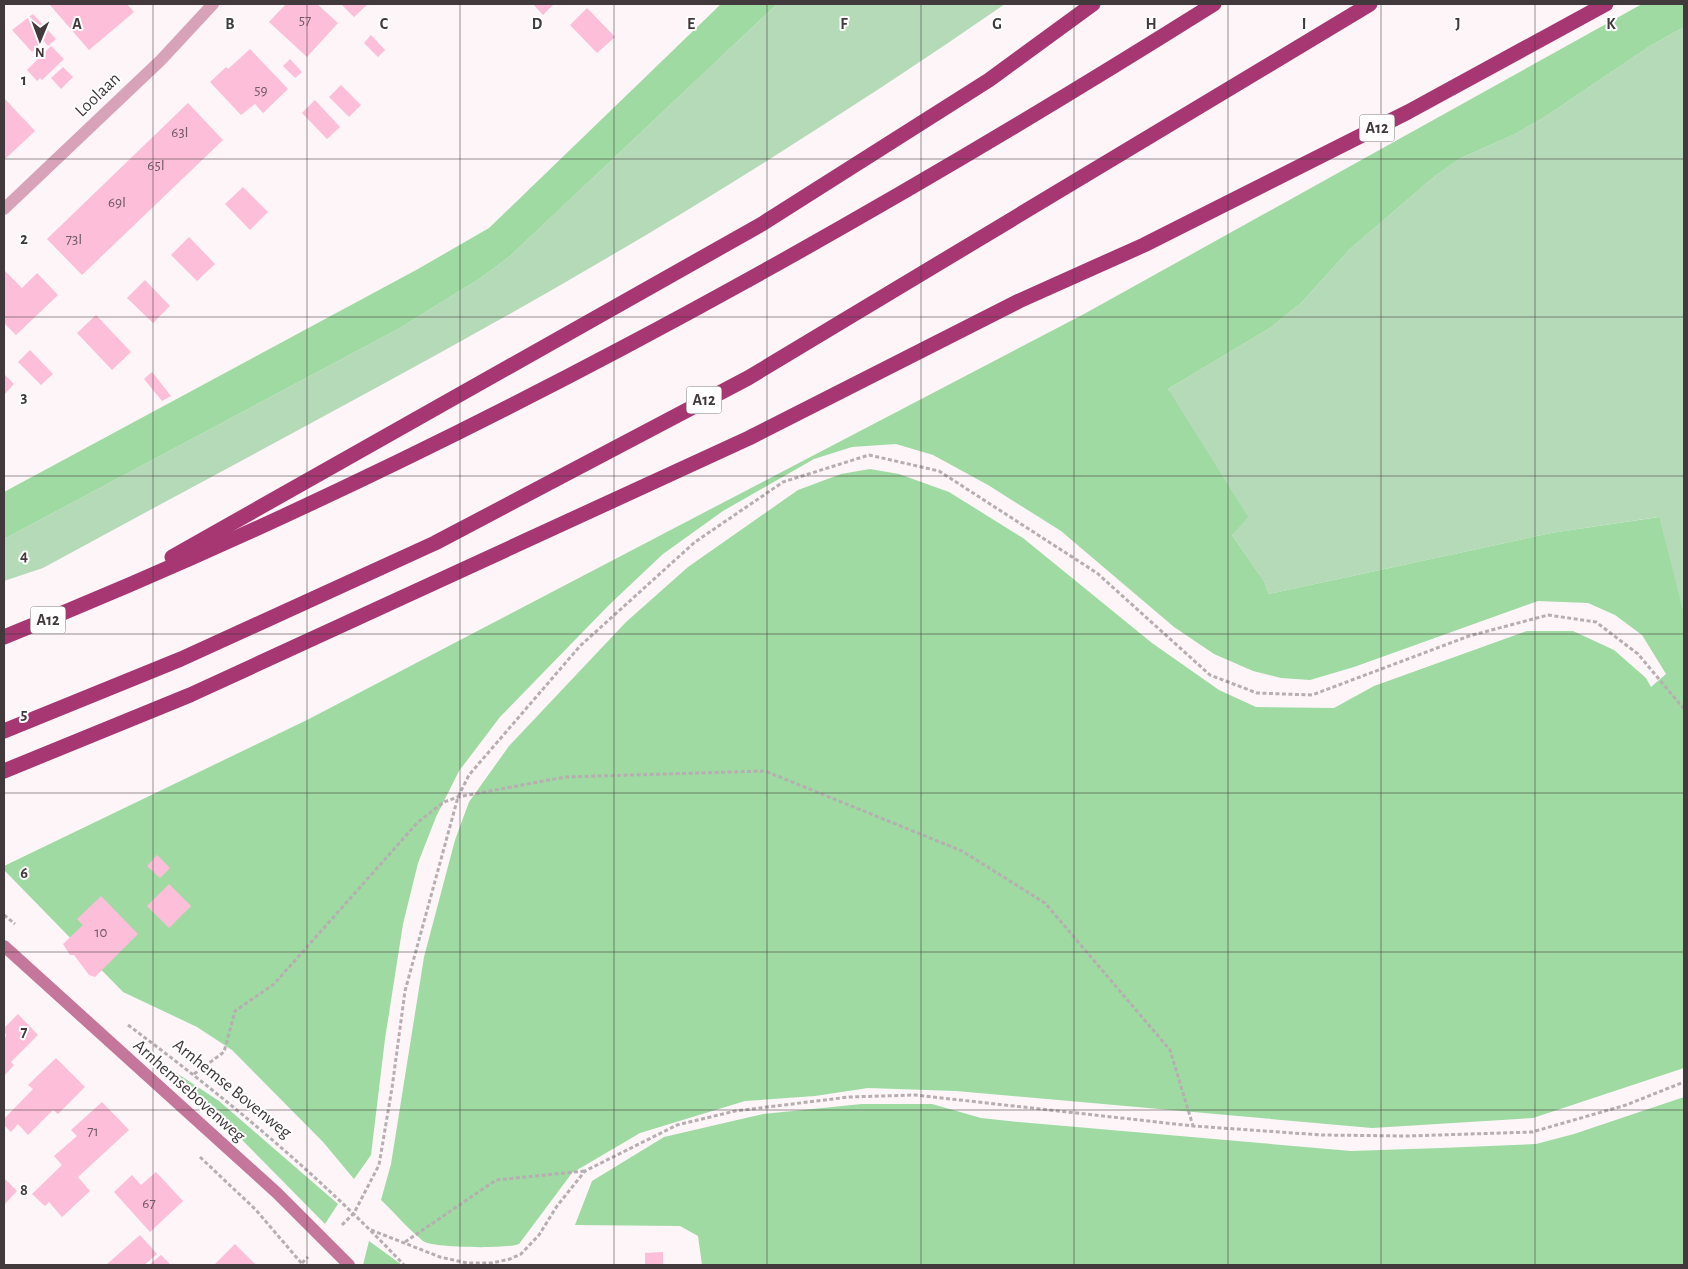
<svg xmlns="http://www.w3.org/2000/svg" width="1688" height="1269" viewBox="0 0 1688 1269" font-family="'Alegreya Sans',sans-serif">
<style>
.green{fill:#b5dab7}
.forest{fill:#9edaa2}
.building{fill:#fcbed8}
.lines{fill:none;stroke-linecap:round;stroke-linejoin:round}
.path{stroke:#b6aeb1;stroke-width:3;stroke-dasharray:4 2.5;stroke-linecap:butt}
.tertiary{stroke:#d8a2b9;stroke-width:12}
.secondary{stroke:#c5779b;stroke-width:12}
.motorway{stroke:#a63772;stroke-width:15}
.grid{fill:none;stroke:#41393c;stroke-width:1;stroke-opacity:0.55}
.labels{text-anchor:middle;dominant-baseline:central;stroke-width:4;stroke-linejoin:round;paint-order:stroke}
.number-label{font-size:15px;fill:#705a63}
.shield{fill:#fff;stroke:#7a7476;stroke-width:1}
.shield-label{font-size:16px;font-weight:bold;fill:#41393c}
.street-label{font-size:18px;fill:#41393c;stroke:#fff}
.grid-label{font-size:16px;text-anchor:middle;font-weight:bold;fill:#41393c;stroke:#fff;stroke-width:4;stroke-linejoin:round;paint-order:stroke}
</style>
<rect width="100%" height="100%" fill="#fdf5f8"/>
<g class="green">
<path d="M777 4H1005C844 115 677 220 506 316 353 402 197 484 43 568L4 581V539L398 329 479 279 509 257Z"/>
<polygon points="1684,27 1684,613 1658,517 1551,533 1269,594 1264,581 1232,535 1168,389 1270,328 1301,303 1350,249 1435,176 1461,158 1515,134 1543,118 1650,46"/>
</g>
<g class="forest">
<polygon points="721,4 777,4 509,257 479,279 398,329 4,539 4,492 418,269 489,228"/>
<path d="M1642 4H1684V27L1650 46 1543 118 1515 134 1461 158 1435 176 1350 249 1301 303 1270 328 1168 389 1248 517 1232 535 1264 581 1269 594 1551 533 1659 517 1684 613V1068L1533 1118 1372 1128 956 1091 868 1088 815 1096 745 1101 640 1133 572 1173 519 1244C508 1249 431 1248 423 1241 408 1229 395 1213 381 1200L391 1164 424 957 455 840 469 802 509 746 626 622 688 567 798 490 841 474 870 469 899 474 949 492 1023 538 1152 643 1219 690 1256 707 1334 708 1374 686 1527 631H1573L1614 650 1646 678 1651 687 1666 674 1642 635 1615 615 1588 603 1538 601 1354 667 1310 680 1281 678 1253 671 1214 654 1174 627 1061 531 988 485 933 455 896 444 852 447 814 459 723 511 663 554 609 605 500 717 459 771 436 817 418 863 403 924 385 1039 371 1155 354 1179 323 1142 232 1050 197 1027 123 992 4 870V866L307 720 1084 314Z"/>
<polygon points="175,1072 219,1101 338,1204 325,1224"/>
<polygon points="1684,1097 1684,1265 702,1265 698,1236 680,1226 575,1225 592,1181 664,1137 763,1114 862,1104 932,1104 981,1118 1019,1122 1351,1151 1441,1148 1536,1144 1574,1134"/>
<polygon points="369,1241 402,1265 363,1265"/>
</g>
<g class="building">
<polygon points="49,4 127,4 134,12 89,50"/>
<polygon points="286,4 317,4 338,23 307,57 269,22"/>
<polygon points="341,4 368,4 354,17"/>
<polygon points="533,4 554,4 543,15"/>
<polygon points="587,8 615,37 597,53 570,25"/>
<polygon points="33,14 56,39 48,46 44,41 32,52 12,30"/>
<polygon points="371,35 385,50 378,57 364,43"/>
<polygon points="51,46 64,59 42,80 40,78 37,81 27,70"/>
<polygon points="250,49 288,89 263,113 255,104 241,115 210,82 226,67 228,69"/>
<polygon points="290,59 302,72 295,78 283,66"/>
<polygon points="63,67 73,77 61,89 51,78"/>
<polygon points="341,85 361,105 349,117 329,97"/>
<polygon points="4,98 35,131 4,160"/>
<polygon points="315,100 340,127 327,139 302,113"/>
<polygon points="188,103 223,140 82,275 47,239"/>
<polygon points="243,187 268,212 250,230 225,204"/>
<polygon points="189,237 215,264 197,281 171,255"/>
<polygon points="4,270 22,288 37,273 58,295 16,335 4,323"/>
<polygon points="145,280 170,306 153,323 127,298"/>
<polygon points="96,315 131,352 112,370 77,333"/>
<polygon points="30,350 53,374 41,385 18,362"/>
<polygon points="152,372 171,396 162,401 144,379"/>
<polygon points="4,374 14,384 4,395"/>
<polygon points="157,855 170,868 160,878 147,866"/>
<polygon points="169,884 191,906 169,928 147,906"/>
<polygon points="101,896 138,934 95,977 89,975 74,955 70,955 63,944 83,925 77,919"/>
<polygon points="18,1014 38,1035 11,1062 14,1065 4,1076 4,1039 6,1036 4,1028"/>
<polygon points="56,1058 85,1087 58,1114 53,1110 28,1135 18,1124 11,1132 4,1125 4,1119 33,1089 28,1085"/>
<polygon points="102,1102 129,1130 78,1177 90,1191 62,1217 49,1202 45,1206 32,1194 62,1165 54,1156 77,1136 71,1130"/>
<polygon points="156,1172 183,1201 150,1232 114,1192 132,1175 141,1185"/>
<polygon points="4,1178 17,1191 4,1205"/>
<polygon points="140,1235 157,1254 144,1265 106,1265"/>
<polygon points="235,1244 256,1265 214,1265"/>
<polygon points="663,1252 663,1265 645,1265 645,1253"/>
<polygon points="161,1255 171,1265 149,1265"/>
</g>
<g class="lines">
<g class="path">
<polyline points="4,915 15,924"/>
<path d="M128 1025C226 1098 320 1176 404 1265"/>
<polyline points="194,1074 224,1052 235,1011 274,984 418,822 444,802 458,797 565,777 765,771 962,851 1045,903 1170,1050 1193,1126"/>
<polyline points="200,1157 256,1210 303,1265"/>
<polyline points="342,1225 354,1213 379,1165 392,1088 405,991 458,797 469,775 580,646 695,542 783,482 869,455 939,471 1097,573 1210,675 1257,693 1312,695 1469,636 1548,615 1596,622 1638,654 1684,709"/>
<polyline points="371,1230 440,1257 467,1263 492,1263 510,1259 521,1254 539,1235 557,1206 585,1171 677,1125 735,1111 849,1097 915,1095 1193,1126 1322,1135 1407,1136 1532,1132 1626,1105 1684,1082"/>
<polyline points="405,1242 496,1180 585,1171"/>
<polyline points="302,1263 308,1257"/>
</g>
<polyline class="tertiary" points="4,209 161,60 213,4"/>
<polyline class="secondary" points="4,946 277,1193 349,1265"/>
<g class="motorway">
<polyline points="172,557 762,224 989,80 1093,4"/>
<path d="M4 637C427 467 829 246 1214 4"/>
<polyline points="4,731 181,659 435,543 748,378 1370,4"/>
<polyline points="4,771 190,695 749,438 1019,301 1144,245 1408,112 1606,4"/>
</g>
</g>
<path class="grid" d="M153 4V1265M307 4V1265M460 4V1265M614 4V1265M767 4V1265M921 4V1265M1074 4V1265M1228 4V1265M1381 4V1265M1535 4V1265M4 159H1684M4 317H1684M4 476H1684M4 634H1684M4 793H1684M4 952H1684M4 1110H1684"/>
<g class="labels">
<g class="number-label">
<text x="305" y="20">57</text>
<text x="261" y="90">59</text>
<text x="180" y="132">63I</text>
<text x="156" y="165">65I</text>
<text x="117" y="202">69I</text>
<text x="74" y="239">73I</text>
<text x="101" y="932">10</text>
<text x="93" y="1131">71</text>
<text x="149" y="1203">67</text>
</g>
<g class="shield">
<rect x="1359.5" y="114.5" width="35" height="27" rx="4"/>
<rect x="686.5" y="386.5" width="35" height="27" rx="4"/>
<rect x="30.5" y="606.5" width="35" height="27" rx="4"/>
</g>
<g class="shield-label">
<text x="1377" y="128">A12</text>
<text x="704" y="400">A12</text>
<text x="48" y="620">A12</text>
</g>
<g class="street-label">
<text transform="translate(98 95) rotate(-44)">Loolaan</text>
<text transform="translate(232 1089) rotate(39)">Arnhemse Bovenweg</text>
<text transform="translate(189 1091) rotate(42)">Arnhemsebovenweg</text>
</g>
</g>
<g class="grid-label">
<text x="77" y="29">A</text>
<text x="230" y="29">B</text>
<text x="384" y="29">C</text>
<text x="537" y="29">D</text>
<text x="691" y="29">E</text>
<text x="844" y="29">F</text>
<text x="997" y="29">G</text>
<text x="1151" y="29">H</text>
<text x="1304" y="29">I</text>
<text x="1458" y="29">J</text>
<text x="1611" y="29">K</text>
<text x="24" y="85">1</text>
<text x="24" y="244">2</text>
<text x="24" y="402">3</text>
<text x="24" y="561">4</text>
<text x="24" y="719">5</text>
<text x="24" y="878">6</text>
<text x="24" y="1037">7</text>
<text x="24" y="1195">8</text>
</g>
<rect width="1688" height="1269" fill="none" stroke="#41393c" stroke-width="10"/>
<g transform="translate(40 40) rotate(181)" stroke="#ffffff" stroke-width="4" paint-order="stroke">
<path d="M0-4L9 19L0 12L-9 19Z" fill="#41393c"/>
<text y="-8" font-size="14" font-weight="bold" text-anchor="middle" fill="#41393c">N</text>
</g>
</svg>
